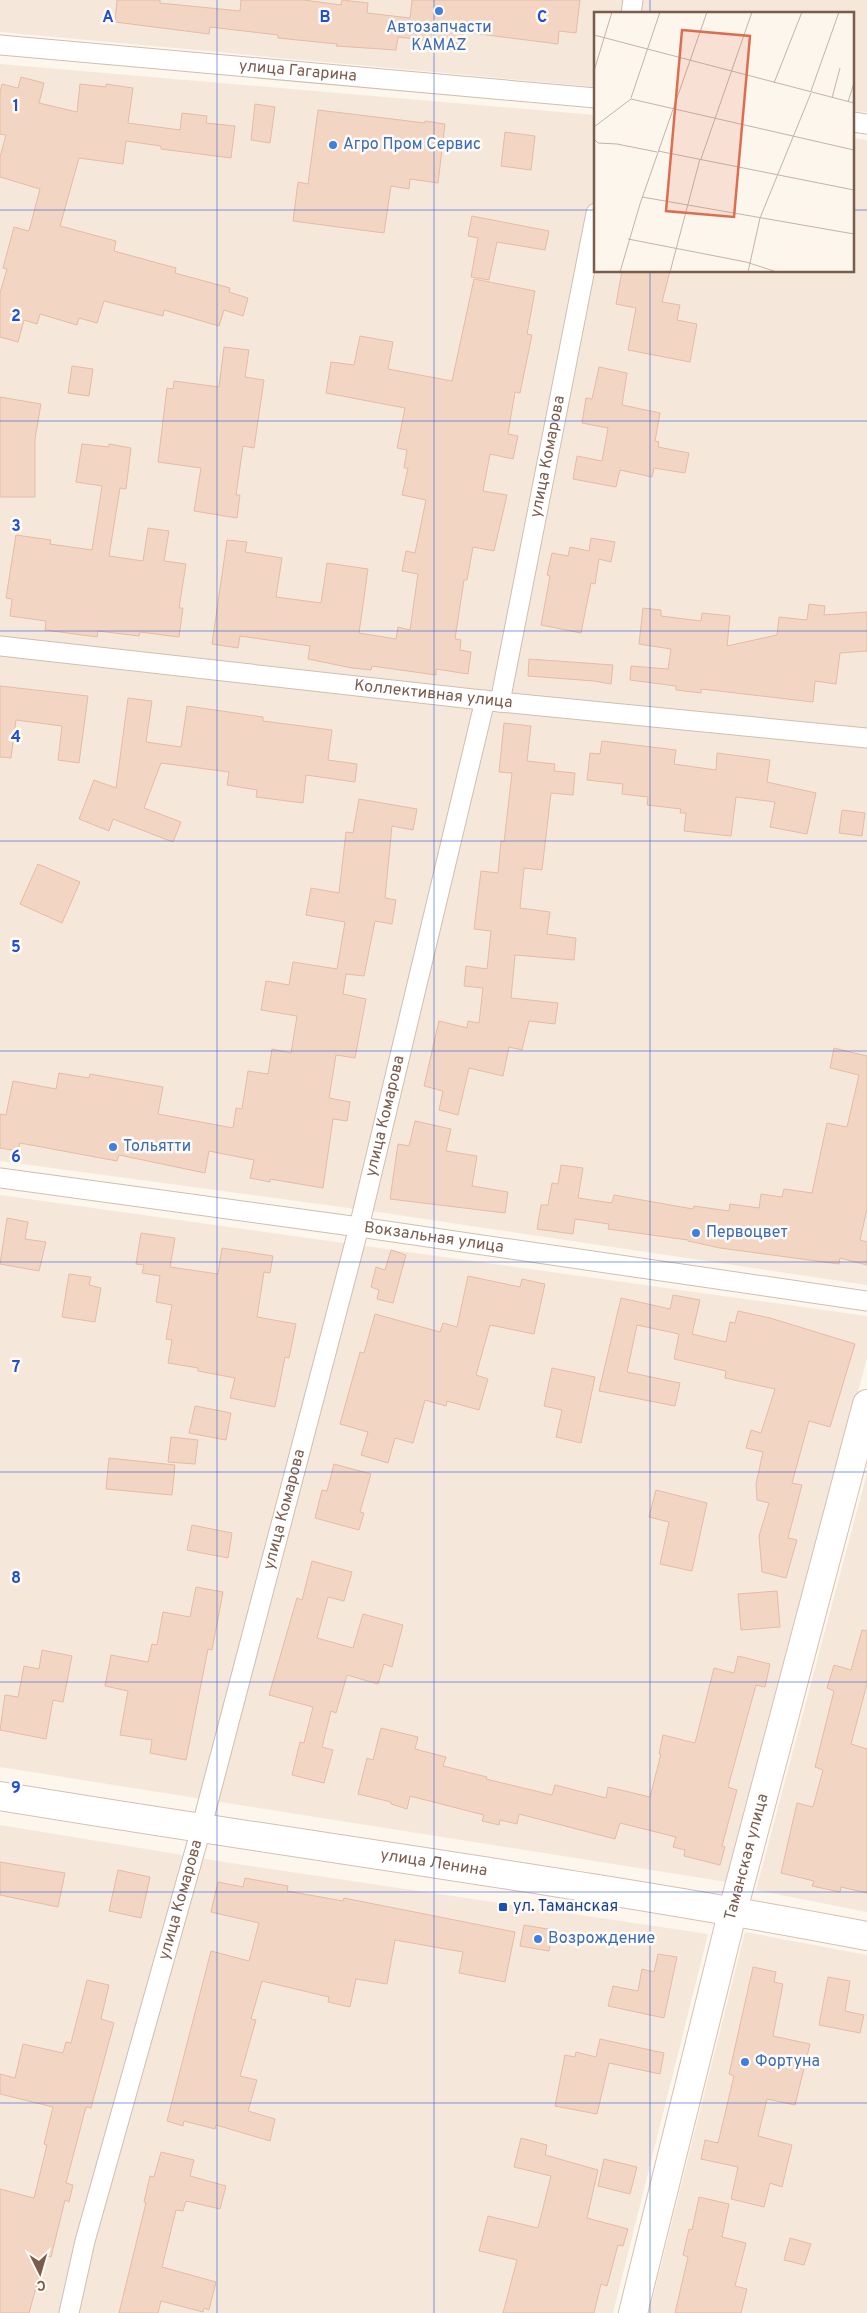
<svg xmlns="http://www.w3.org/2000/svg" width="867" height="2313" viewBox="0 0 867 2313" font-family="Overpass,sans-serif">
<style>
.residential{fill:#f5e8da}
.building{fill:#f3d5c3;stroke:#e6bba3}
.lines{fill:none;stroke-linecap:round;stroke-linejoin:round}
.street-casing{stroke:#d1beb0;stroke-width:21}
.secondary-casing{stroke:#d6c0b0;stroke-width:30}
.street{stroke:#fff;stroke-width:19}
.secondary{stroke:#fff;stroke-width:28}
.grid{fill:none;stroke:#1d4ed8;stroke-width:1;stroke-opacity:0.55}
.shop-dot{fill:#3f7fe0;stroke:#fffaf3;stroke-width:2}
.transit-dot{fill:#1a4fb4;stroke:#fffaf3;stroke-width:2}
.labels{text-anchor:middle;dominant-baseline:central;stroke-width:5;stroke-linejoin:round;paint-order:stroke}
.shop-label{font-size:16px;fill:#366cbe;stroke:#fffaf3;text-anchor:start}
.street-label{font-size:16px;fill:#7a5c4d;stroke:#fffaf3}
.transit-label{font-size:16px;fill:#164399;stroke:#fffaf3;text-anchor:start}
.inset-road{fill:none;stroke:#c5b3a7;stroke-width:1}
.view{fill:#dc6d51;fill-opacity:0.15;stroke:#dc6d51;stroke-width:2.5}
.inset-edge{fill:none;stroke:#7a5c4d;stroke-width:2.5}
.grid-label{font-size:16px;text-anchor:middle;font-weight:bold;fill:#1d4ed8;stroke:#fffaf3;stroke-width:5;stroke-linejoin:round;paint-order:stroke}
</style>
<rect width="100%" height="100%" fill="#fdf6ec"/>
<g class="residential">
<polygon points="0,0 867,0 867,112 853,111 853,14 596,14 596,87 0,32"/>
<polygon points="0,64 596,115 596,271 853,271 853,138 867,140 867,1285 378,1212 0,1161"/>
<polygon points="0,1195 867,1316 867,1358 727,1882 0,1767"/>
<polygon points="867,1473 867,1912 756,1890"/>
<polygon points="0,1825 231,1863 708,1934 613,2313 0,2313"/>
<polygon points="745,1932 867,1955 867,2313 649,2313"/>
</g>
<g class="building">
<polygon points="117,0 160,0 160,3 240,11 241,0 304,0 341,5 342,0 368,3 367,13 410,18 412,0 580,0 576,33 559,31 558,44 463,32 461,44 398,37 396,50 336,46 337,44 278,38 278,35 210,27 209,34 115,22"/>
<polygon points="21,77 44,83 39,103 77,112 80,84 106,87 106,84 133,88 128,123 180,130 182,113 207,116 206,123 235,126 231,158 161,149 161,146 126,141 123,164 79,158 60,226 116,241 114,251 176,268 175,273 230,288 229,292 248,298 243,316 224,310 219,326 164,310 163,316 104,301 97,323 79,318 77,325 40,314 37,324 24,320 18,342 0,337 0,293 7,269 3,268 14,227 29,231 40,189 0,177 0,157 6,135 0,134 0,93 2,84 18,88"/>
<polygon points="255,104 275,107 270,143 251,140"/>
<polygon points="318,110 425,123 425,121 445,124 438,183 410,179 409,189 391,186 384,233 293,221 298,182 308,184"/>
<polygon points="505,132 535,136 531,170 501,166"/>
<polygon points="472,216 549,231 545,250 497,242 489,280 471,277 478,238 468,236"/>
<polygon points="622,271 670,271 662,302 680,305 677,320 697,324 690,362 628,350 636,308 616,304"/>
<polygon points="474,279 535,291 527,334 532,335 520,393 515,392 508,434 518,436 513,459 490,454 483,491 507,495 494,551 473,547 467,580 464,580 455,639 461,640 460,650 471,652 468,674 436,669 436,675 372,666 371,670 352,668 308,659 310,646 240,636 238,648 212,644 227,540 247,542 245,552 282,558 276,597 321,603 327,563 368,569 359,633 396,639 398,627 410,630 418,574 402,571 406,551 415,553 426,500 402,495 408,468 404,468 407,450 397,448 405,408 326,393 331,362 354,365 360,336 393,342 388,369 452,381"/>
<polygon points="224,347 249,350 245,377 264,380 254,448 243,446 236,495 240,495 237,518 194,511 201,468 158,462 167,388 173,389 174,381 219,387"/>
<polygon points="72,366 93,369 89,396 68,393"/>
<polygon points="599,367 627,373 622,405 660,413 655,441 659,442 658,447 689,453 685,473 654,468 652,477 620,470 616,487 573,479 577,456 602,461 608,428 582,423 586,398 592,399"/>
<polygon points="0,397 41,404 35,439 35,497 0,497"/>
<polygon points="82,444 109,447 109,444 131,448 126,489 120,488 109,556 143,561 148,528 169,531 164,561 186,564 179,608 183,608 179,637 140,632 139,636 98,631 97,637 45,630 46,621 10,616 12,599 6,598 16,535 51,540 50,544 92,550 102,486 76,482"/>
<polygon points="591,538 615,542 611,562 599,559 595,584 591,583 581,633 541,625 550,576 547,575 552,553 568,556 570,547 589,551"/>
<polygon points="809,604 825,606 824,615 867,612 867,651 840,653 836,684 815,681 813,702 701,689 701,693 676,690 676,686 630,680 631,666 668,669 671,649 639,644 643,608 661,610 661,616 701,621 702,613 730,616 727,646 777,635 779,617 807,620"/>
<polygon points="529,659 613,665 611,684 594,681 528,676"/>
<polygon points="0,686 88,696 79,763 58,760 62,726 16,720 11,758 0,757"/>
<polygon points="128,698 152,701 146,742 181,747 187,706 263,717 263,721 332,730 328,760 357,764 355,782 306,775 303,803 256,797 257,790 227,785 229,772 161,763 144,808 181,822 173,842 113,819 109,831 79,819 94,780 116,788"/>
<polygon points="504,723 531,726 527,761 555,764 554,771 575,773 573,795 551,793 542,870 524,868 520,908 550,912 547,934 576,938 574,960 515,955 511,998 558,1003 555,1024 529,1021 522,1050 509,1047 503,1076 469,1068 458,1115 439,1110 443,1091 424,1086 439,1021 467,1028 468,1021 479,1023 483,988 464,986 466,966 487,969 491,931 474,929 481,871 498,873 501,841 504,842 512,773 499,772"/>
<polygon points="602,741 676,750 674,764 716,770 717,753 770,760 767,782 816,793 807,834 770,827 775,802 736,797 731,836 684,831 686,813 680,813 681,809 647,805 648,797 622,794 623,784 587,780 590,753 600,754"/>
<polygon points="359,799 417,809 413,830 392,826 385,898 396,900 392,924 375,921 364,976 346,974 343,994 366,999 355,1058 336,1055 329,1098 350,1102 347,1121 333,1119 323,1188 270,1179 270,1182 250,1178 254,1160 209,1151 205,1173 119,1155 117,1161 20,1143 18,1151 0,1148 0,1114 6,1115 13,1081 56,1089 59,1073 89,1078 90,1074 163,1087 158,1114 233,1128 236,1108 242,1109 248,1071 268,1074 272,1049 291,1053 297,1016 261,1010 266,981 289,985 293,962 337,969 345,922 306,915 311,888 339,893 346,832 353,833"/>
<polygon points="842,810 865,813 862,836 839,833"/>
<polygon points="38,864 80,882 62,923 20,904"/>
<polygon points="834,1048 867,1056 867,1209 860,1240 867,1242 867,1265 840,1258 839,1264 720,1248 688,1241 688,1240 608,1229 609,1224 575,1219 573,1234 537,1229 541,1205 548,1205 552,1183 558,1184 561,1165 583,1168 578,1198 612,1203 614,1195 693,1209 694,1206 729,1211 730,1204 759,1208 761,1194 782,1197 784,1189 812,1193 827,1123 847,1127 859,1075 830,1068"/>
<polygon points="415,1121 451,1129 446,1151 477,1156 472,1186 508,1192 505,1213 390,1199 398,1144 409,1146"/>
<polygon points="7,1218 28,1222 25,1239 46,1242 39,1271 0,1264"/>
<polygon points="141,1233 175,1238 170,1267 218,1274 222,1248 273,1256 270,1273 264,1272 257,1317 296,1324 289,1358 285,1357 275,1407 230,1398 235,1378 198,1371 198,1368 168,1363 172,1340 166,1339 172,1305 156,1302 160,1276 142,1273 144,1265 136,1264"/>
<polygon points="391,1250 406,1255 393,1303 377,1299 379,1290 371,1287 376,1267 385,1270"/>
<polygon points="69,1274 91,1277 89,1285 101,1288 95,1322 62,1317"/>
<polygon points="468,1276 520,1287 522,1279 545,1284 534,1334 490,1325 476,1375 488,1379 479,1410 447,1401 446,1406 425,1400 413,1443 395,1438 388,1463 361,1455 368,1432 340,1424 360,1352 364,1353 375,1314 440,1332 443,1323 457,1327"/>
<polygon points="673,1295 700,1300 692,1334 726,1342 730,1322 735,1323 738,1311 770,1318 855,1344 830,1427 809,1421 792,1483 802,1485 788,1538 797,1540 786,1578 762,1572 759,1536 769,1503 757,1500 756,1484 763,1452 746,1448 751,1430 761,1433 775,1389 725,1378 726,1371 674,1359 679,1334 637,1325 627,1372 680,1383 675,1406 599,1391 621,1298 670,1309"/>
<polygon points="552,1368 595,1377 581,1443 556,1437 562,1410 544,1406"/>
<polygon points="195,1406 231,1413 226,1440 189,1433"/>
<polygon points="171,1437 198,1440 195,1464 168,1462"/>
<polygon points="109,1458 175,1465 172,1495 106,1489"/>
<polygon points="334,1464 371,1474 360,1512 364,1513 359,1530 315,1518 322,1490 327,1491"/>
<polygon points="656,1490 707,1503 692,1571 660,1564 669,1522 649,1517"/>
<polygon points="192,1525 232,1533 228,1558 187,1550"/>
<polygon points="312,1561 352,1572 344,1601 328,1597 317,1638 353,1648 363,1614 403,1625 392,1667 384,1664 378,1684 347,1675 336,1713 331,1711 322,1747 333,1750 324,1783 292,1775 300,1742 304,1743 313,1707 269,1695 297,1598 302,1600"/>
<polygon points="196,1587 223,1592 212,1650 208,1649 186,1760 150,1753 152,1740 120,1735 128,1691 105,1686 111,1655 148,1662 152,1644 157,1645 163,1612 190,1617"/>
<polygon points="777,1591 780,1627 741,1630 738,1594"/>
<polygon points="862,1630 867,1631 867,1684 851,1744 867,1749 867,1893 841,1887 840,1892 812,1886 814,1881 781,1873 797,1803 813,1807 823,1770 815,1767 834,1691 827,1688 834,1665 851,1670"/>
<polygon points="42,1650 72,1656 63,1702 53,1700 46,1739 0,1730 5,1695 18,1697 24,1666 39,1669"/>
<polygon points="738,1656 770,1664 765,1687 756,1685 728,1787 737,1790 722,1846 725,1847 720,1865 684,1856 685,1850 673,1847 676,1837 620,1823 615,1839 519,1814 517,1824 500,1820 499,1825 482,1821 484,1815 410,1796 407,1809 391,1804 391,1802 358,1794 367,1758 373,1760 381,1728 418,1737 415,1749 446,1757 443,1766 487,1777 486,1779 552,1795 555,1785 606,1798 608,1787 650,1797 661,1754 659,1754 663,1735 695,1743 714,1668 734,1673"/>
<polygon points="0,1862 65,1873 58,1907 0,1895"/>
<polygon points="118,1870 150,1877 141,1918 109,1911"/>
<polygon points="245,1878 288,1886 287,1891 343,1901 344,1898 515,1932 505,1982 459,1973 463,1952 395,1940 387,1984 356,1979 350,2007 328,2002 329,1997 262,1981 251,2019 256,2020 240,2076 257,2080 248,2111 275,2119 270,2141 216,2125 215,2129 184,2121 183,2126 167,2121 211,1951 249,1961 259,1923 211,1912 218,1882 243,1887"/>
<polygon points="524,1925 553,1930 549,1951 520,1946"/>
<polygon points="658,1954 677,1957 664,2018 608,2006 613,1986 638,1991 642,1969 654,1972"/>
<polygon points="753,1967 776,1972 774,1982 783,1984 773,2036 810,2044 795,2105 767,2099 758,2136 792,2145 782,2187 770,2183 764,2207 731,2199 738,2167 701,2159 705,2140 718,2143 734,2076 729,2074"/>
<polygon points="828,1977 850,1981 845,2011 864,2015 860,2033 819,2025"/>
<polygon points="87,1980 109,1985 101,2019 114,2023 91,2108 86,2107 66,2183 73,2185 69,2202 65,2200 51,2257 45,2255 29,2313 0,2313 0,2189 34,2198 47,2145 44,2144 53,2107 0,2094 0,2074 15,2078 23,2044 63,2053 66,2042 71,2043"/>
<polygon points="600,2039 664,2053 660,2074 609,2063 597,2114 555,2106 565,2055 575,2057 576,2052 596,2057"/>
<polygon points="521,2138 547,2145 545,2155 598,2170 587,2218 628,2229 623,2246 618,2245 607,2286 601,2284 594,2313 503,2313 517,2260 479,2251 488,2216 538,2228 551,2176 514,2167"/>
<polygon points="161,2152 194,2160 190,2176 226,2186 220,2209 186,2201 183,2211 176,2210 162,2267 216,2282 209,2310 204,2308 203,2312 161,2301 158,2313 119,2313 146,2203 144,2202 150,2176 154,2177"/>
<polygon points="604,2159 637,2167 630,2194 598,2186"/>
<polygon points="699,2197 729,2204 722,2237 746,2243 735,2286 747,2289 741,2313 675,2313 688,2257 683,2255 689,2229 692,2230"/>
<polygon points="790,2238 811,2244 804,2265 784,2260"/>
</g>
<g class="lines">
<g class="street-casing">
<g id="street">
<polyline points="631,14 633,0"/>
<path id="s1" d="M0 45 596 98"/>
<polyline points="853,122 867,124"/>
<path id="s2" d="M0 646 500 702 867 738"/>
<path id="s3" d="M500 702 596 213"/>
<path id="s4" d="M0 1178 359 1227 867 1301"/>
<path id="s5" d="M69 2313 85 2241 201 1829 359 1227 485 700"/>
</g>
</g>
<g class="secondary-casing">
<g id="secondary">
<path id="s6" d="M0 1796C289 1844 579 1881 867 1936"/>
<path id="s7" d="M633 2313 733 1910 867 1404"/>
</g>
</g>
<use href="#street" class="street"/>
<use href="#secondary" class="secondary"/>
</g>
<path class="grid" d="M217 0V2313M434 0V2313M650 0V14M0 210H596M853 210H867M650 271V2313M0 421H867M0 631H867M0 841H867M0 1051H867M0 1262H867M0 1472H867M0 1682H867M0 1892H867M0 2103H867"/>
<g class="shop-dot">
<circle cx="439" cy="11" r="5"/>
<circle cx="333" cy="145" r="5"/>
<circle cx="113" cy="1147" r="5"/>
<circle cx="696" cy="1233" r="5"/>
<circle cx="538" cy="1939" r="5"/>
<circle cx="745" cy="2062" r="5"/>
</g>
<rect class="transit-dot" x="498" y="1902" width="10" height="10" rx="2.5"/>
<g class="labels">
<g class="shop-label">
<text x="439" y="28" text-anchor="middle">Автозапчасти<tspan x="439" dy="18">КАМАZ</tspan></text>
<text x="343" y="145">Агро Пром Сервис</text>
<text x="123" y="1147">Тольятти</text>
<text x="706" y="1233">Первоцвет</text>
<text x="548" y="1939">Возрождение</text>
<text x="755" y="2062">Фортуна</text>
</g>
<g class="street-label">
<text stroke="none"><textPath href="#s1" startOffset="299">улица Гагарина</textPath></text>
<text stroke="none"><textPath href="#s3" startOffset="250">улица Комарова</textPath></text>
<text stroke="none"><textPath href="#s2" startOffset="436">Коллективная улица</textPath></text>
<text stroke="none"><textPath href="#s5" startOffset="1238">улица Комарова</textPath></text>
<text stroke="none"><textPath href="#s4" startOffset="438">Вокзальная улица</textPath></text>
<text stroke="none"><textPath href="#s5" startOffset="832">улица Комарова</textPath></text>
<text stroke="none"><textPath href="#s7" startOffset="470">Таманская улица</textPath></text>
<text stroke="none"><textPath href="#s6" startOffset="439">улица Ленина</textPath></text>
<text stroke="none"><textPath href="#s5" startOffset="428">улица Комарова</textPath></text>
</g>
<g class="transit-label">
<text x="513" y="1907">ул. Таманская</text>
</g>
</g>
<g transform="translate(594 12)">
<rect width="260" height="260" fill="#fdf6ec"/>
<path class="inset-road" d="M0 23 260 91M0 59 18 0M180 71 208 0M217 79 245 0M37 86 66 0M238 86 246 56M37 87 260 138M254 90 260 71M0 115 37 87M0 127 4 131 23 132 63 140M64 139 260 178M107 147 158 0M48 185 260 222M34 227 152 250 183 260M26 260 46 192 113 0M76 260 106 147M154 260 166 206 217 81"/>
<path class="view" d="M88 18 156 24 140 205 72 199Z"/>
<rect width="260" height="260" class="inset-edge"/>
</g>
<g class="grid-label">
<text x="108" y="22">A</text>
<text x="325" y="22">B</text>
<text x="542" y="22">C</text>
<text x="16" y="111">1</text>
<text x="16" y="321">2</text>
<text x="16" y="531">3</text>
<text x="16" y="742">4</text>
<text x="16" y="952">5</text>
<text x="16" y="1162">6</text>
<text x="16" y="1372">7</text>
<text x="16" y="1583">8</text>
<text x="16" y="1793">9</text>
</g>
<g transform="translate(40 2273) rotate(175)" stroke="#fffaf3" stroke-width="4" paint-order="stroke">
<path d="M0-4L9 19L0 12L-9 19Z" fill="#7a5c4d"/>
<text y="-8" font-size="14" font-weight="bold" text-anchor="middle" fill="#7a5c4d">С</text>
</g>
</svg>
